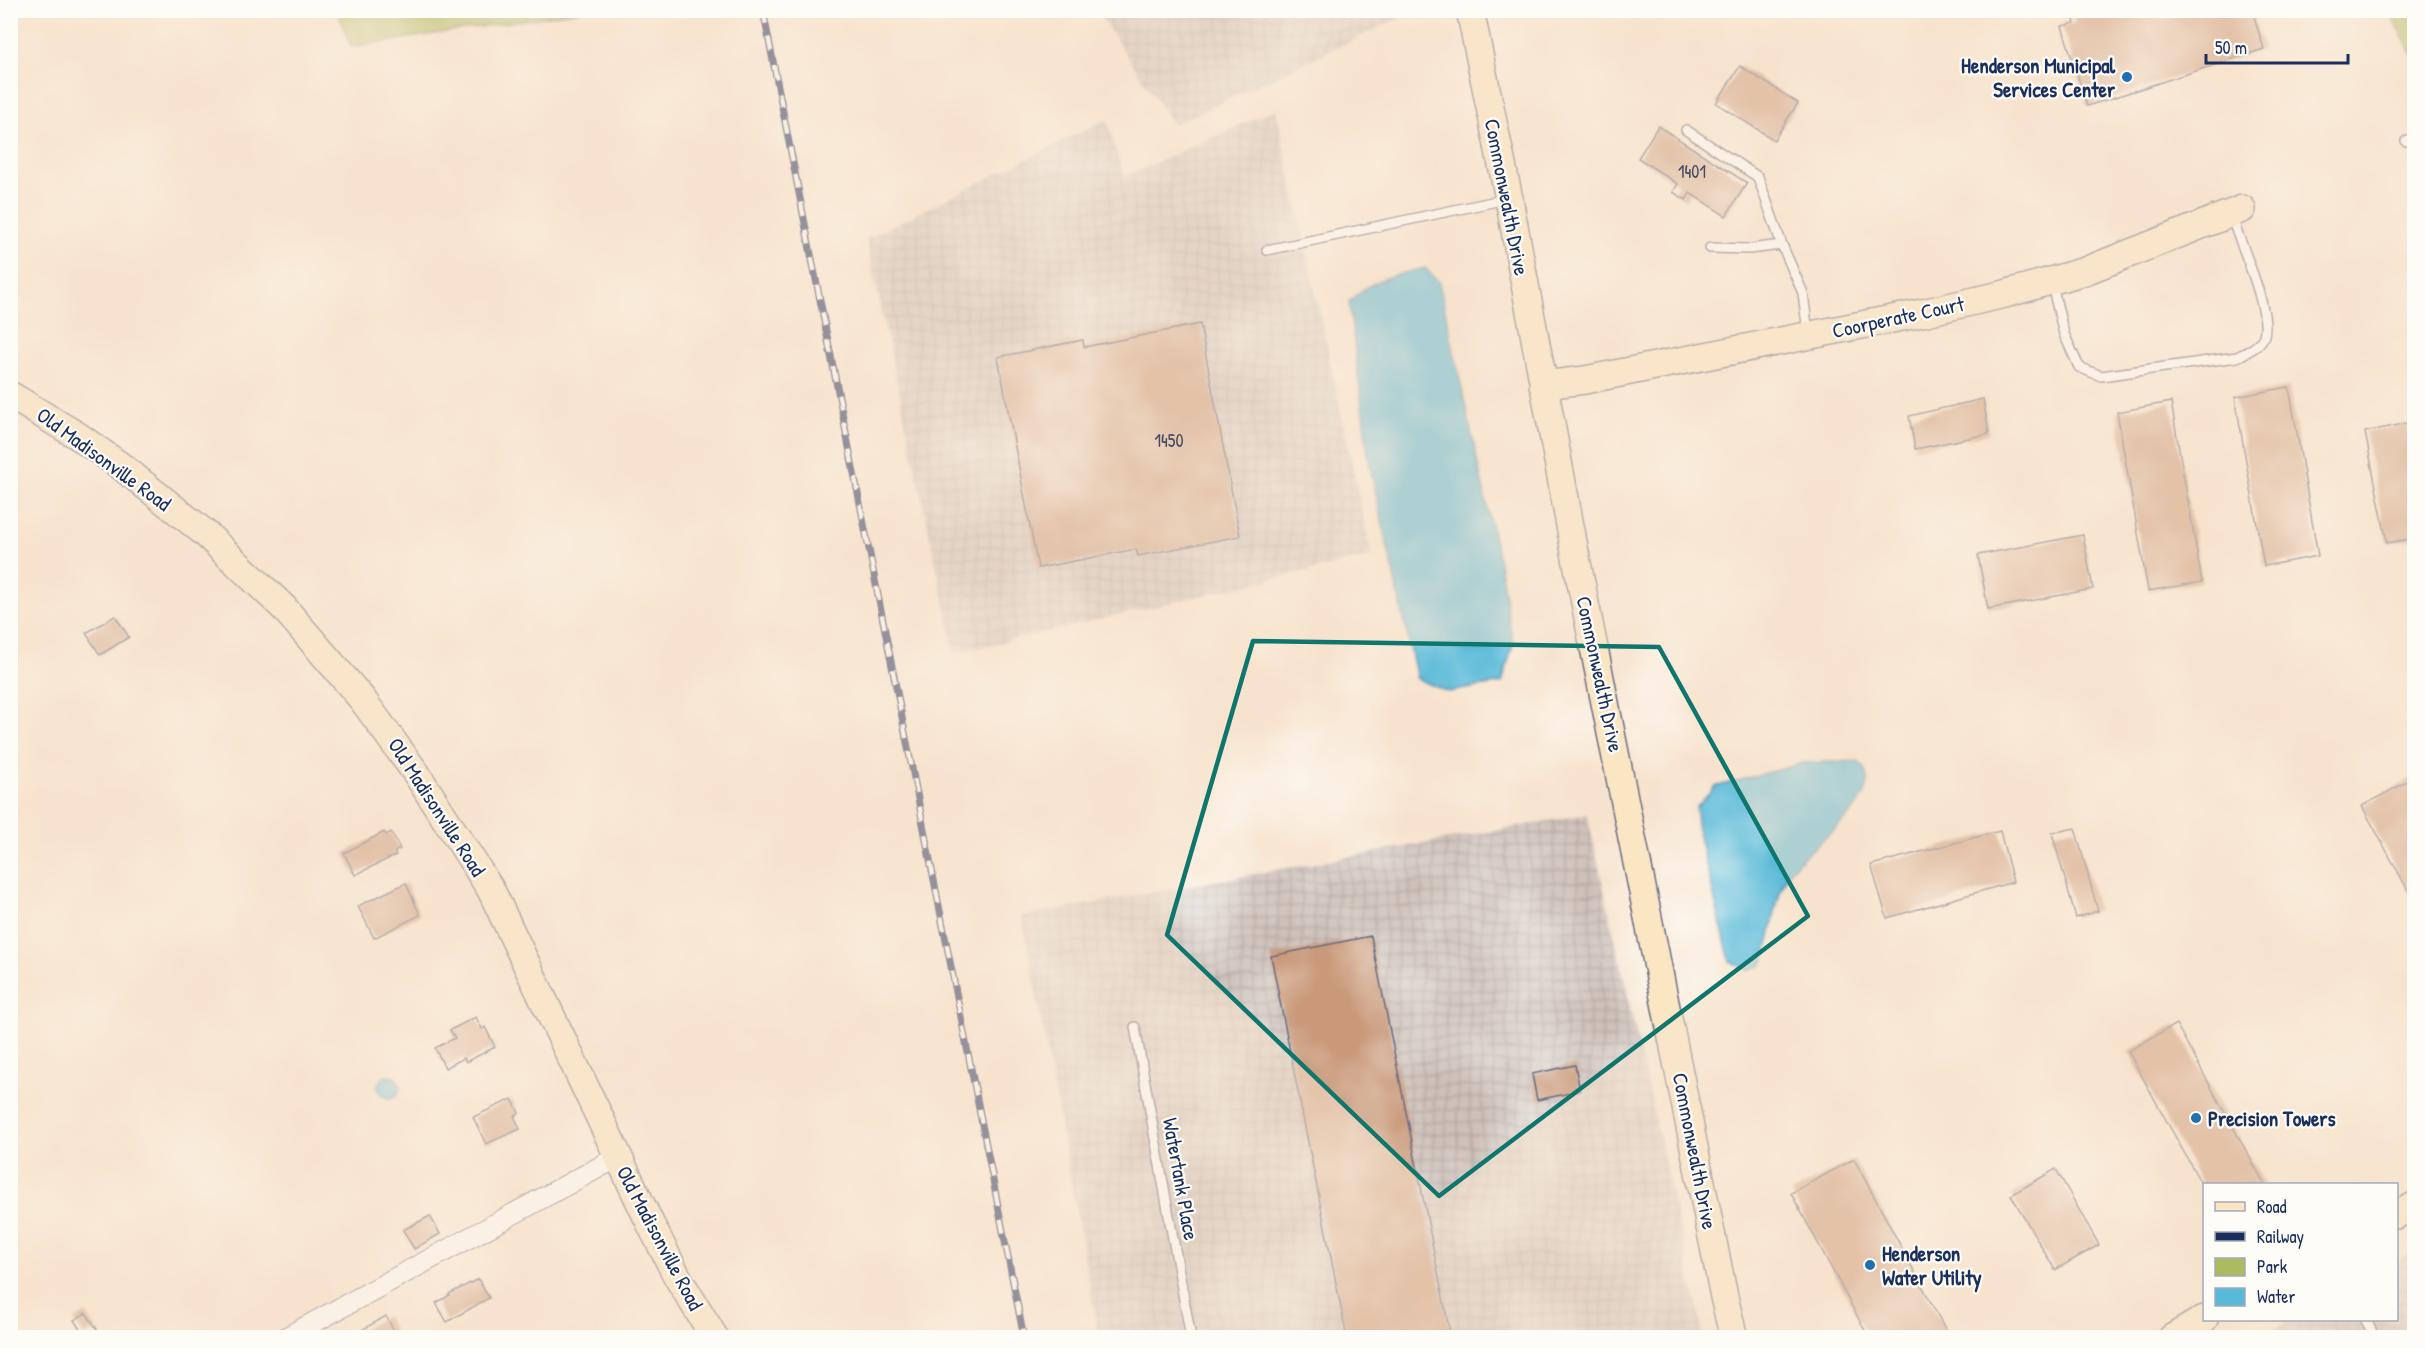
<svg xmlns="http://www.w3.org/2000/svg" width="2425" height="1348" viewBox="0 0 2425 1348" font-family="'Patrick Hand',sans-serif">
	<defs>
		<pattern id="industrial-grid" width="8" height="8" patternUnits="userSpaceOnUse" patternTransform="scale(1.5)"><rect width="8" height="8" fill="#cec1ba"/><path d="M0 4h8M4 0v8" fill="none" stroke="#b0a6a2"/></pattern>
	</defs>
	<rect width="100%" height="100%" fill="#fdfcf7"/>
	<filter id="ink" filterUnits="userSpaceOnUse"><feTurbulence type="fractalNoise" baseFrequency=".0167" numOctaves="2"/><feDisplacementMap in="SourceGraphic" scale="12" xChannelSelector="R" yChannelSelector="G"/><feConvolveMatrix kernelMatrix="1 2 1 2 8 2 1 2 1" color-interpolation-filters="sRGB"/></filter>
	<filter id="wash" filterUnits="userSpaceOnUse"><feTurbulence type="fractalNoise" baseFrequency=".008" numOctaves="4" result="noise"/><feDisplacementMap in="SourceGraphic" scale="24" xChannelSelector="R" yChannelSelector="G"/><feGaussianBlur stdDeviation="1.35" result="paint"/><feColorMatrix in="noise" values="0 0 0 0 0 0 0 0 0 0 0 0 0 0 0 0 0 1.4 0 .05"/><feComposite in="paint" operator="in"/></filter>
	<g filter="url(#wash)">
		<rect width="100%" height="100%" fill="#f7e3cd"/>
		<g fill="url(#industrial-grid)">
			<path d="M1097 11H1414L1173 125Z"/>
			<path d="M1276 109 1372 556 955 653 866 239 1107 119 1124 177Z"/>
			<path d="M1587 814 1704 1337H1099L1022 916Z"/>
			<path d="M2414 1250V1337L2258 1338 2290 1320H2396L2397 1260Z"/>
		</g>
		<g fill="#acbb5e" stroke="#64755e" stroke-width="1.5">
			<path d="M337 11H581L351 47Z"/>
			<path d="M2389 11H2414V57Z"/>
		</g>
		<g fill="#59b9d8" stroke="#3a749b" stroke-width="1.5">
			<path d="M1425 268 1439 282 1499 562 1513 644 1502 683 1448 692 1417 679 1369 462 1349 302C1373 277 1393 276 1425 268Z"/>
			<path d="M1858 761C1899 795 1802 848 1787 876 1773 904 1773 936 1762 965L1749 971 1730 961 1697 828 1696 808 1715 787 1803 763Z"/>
			<circle cx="389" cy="1087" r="11"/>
		</g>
		<g id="blocks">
			<g fill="#c99979">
				<path d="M2079 10H2252L2264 49 2087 106 2062 26 2075 23 2072 13Z"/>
				<path d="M1740 66 1798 103 1774 140 1716 103Z"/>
				<path d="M1658 126 1747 183 1726 216 1690 193 1686 200 1673 192 1678 184 1638 158Z"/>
				<path d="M1200 324 1240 536 1138 556 1136 549 1038 568 998 357 1083 340 1084 347Z"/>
				<path d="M2289 387 2318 556 2264 566 2235 397Z"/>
				<path d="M1983 399 1989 434 1915 449 1909 416Z"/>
				<path d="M2171 402 2202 582 2148 591 2117 412Z"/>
				<path d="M2408 423 2415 456V538L2387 543 2365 432Z"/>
				<path d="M2083 535 2093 589 1988 609 1978 555Z"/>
				<path d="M115 616 129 637 100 655 86 633Z"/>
				<path d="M2415 777V903L2362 806Z"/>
				<path d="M2075 828 2098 911 2076 918 2052 833Z"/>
				<path d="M2000 831 2013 882 1887 918 1871 865Z"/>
				<path d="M384 832 386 835 391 832 400 849 394 852 396 855 355 875 344 853Z"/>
				<path d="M406 883 420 915 374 938 358 906Z"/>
				<path d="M1371 936 1451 1338H1347L1271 956Z"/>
				<path d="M476 1017 482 1029 485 1027 495 1047 466 1062 464 1058 445 1068 435 1048 455 1038 450 1030Z"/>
				<path d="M2176 1024 2265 1185H2202L2128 1051Z"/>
				<path d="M1575 1065 1580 1091 1537 1100 1532 1074Z"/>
				<path d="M512 1099 519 1113 514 1116 520 1129 486 1144 473 1117Z"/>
				<path d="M1854 1159 1950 1338H1869L1791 1193Z"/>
				<path d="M2056 1169 2099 1245 2055 1270 2011 1195Z"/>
				<path d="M430 1216 440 1234 414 1249 403 1230Z"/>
				<path d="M478 1279 489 1298 447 1322 436 1303 450 1295 449 1294Z"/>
				<path d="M86 1313 97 1329 84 1336 74 1320Z"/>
				<path d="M386 1316 398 1338H348Z"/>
			</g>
		</g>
	</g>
	<g filter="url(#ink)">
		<use href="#blocks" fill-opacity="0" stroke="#686e85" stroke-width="1.5"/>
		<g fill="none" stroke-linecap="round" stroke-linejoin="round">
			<g stroke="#686e85" stroke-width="12">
				<g id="lane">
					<path d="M1686 130 1758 177 1782 245"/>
					<path d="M2406 141 2414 137"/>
					<path d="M1710 248 1749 249 1782 245 1803 293 1808 333"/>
					<path d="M1267 250 1506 199"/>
					<path d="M2052 285 2064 334 2079 367 2101 376 2237 357C2247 352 2257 348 2263 338 2274 316 2239 240 2231 216"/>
					<path d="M1135 1027 1191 1338"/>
					<path d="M2366 1320 2375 1338"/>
				</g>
			</g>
			<g stroke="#686e85" stroke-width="22">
				<path id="street" d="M285 1338 618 1157"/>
			</g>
			<g stroke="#686e85" stroke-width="30">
				<g id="secondary">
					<path d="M1470 10 1509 199 1577 563 1724 1297 1734 1338"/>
					<path d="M1543 385 1585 380 1922 313 2005 294 2085 271 2242 209"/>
					<path d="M10 395 78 436 122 467 206 534 284 608 362 699 416 773 491 890 651 1225 678 1278 715 1338"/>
					<path d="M2396 1215 2414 1206"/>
					<path d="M2172 1338 2204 1319"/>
				</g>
			</g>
			<use href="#lane" stroke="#fff" stroke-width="9"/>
			<use href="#street" stroke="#fff" stroke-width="20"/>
			<use href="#secondary" stroke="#fbe6c4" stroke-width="27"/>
			<g stroke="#1b2f5e" stroke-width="7">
				<path id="rail" d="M763 10 1024 1338"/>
			</g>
			<use href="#rail" stroke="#fdfcf7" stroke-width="4.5" stroke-dasharray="14" stroke-linecap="butt"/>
		</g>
	</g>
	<path d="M0 0H2425V1348H0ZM1253 641 1659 647 1808 916 1439 1196 1167 935Z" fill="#f7e3cd" fill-opacity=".55" fill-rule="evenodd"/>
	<path fill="none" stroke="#0f766e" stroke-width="4.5" stroke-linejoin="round" d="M1253 641 1659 647 1808 916 1439 1196 1167 935Z"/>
	<g fill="#1f6fb2" stroke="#fdfcf7" stroke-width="2">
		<circle cx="2127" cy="77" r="6"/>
		<circle cx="2196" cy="1118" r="6"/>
		<circle cx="1870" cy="1265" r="6"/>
	</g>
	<g text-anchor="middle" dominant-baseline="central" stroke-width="4.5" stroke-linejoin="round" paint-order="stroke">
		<g font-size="18" fill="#464a65">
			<text x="1692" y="171">1401</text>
			<text x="1169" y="440">1450</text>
		</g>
		<g font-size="21" font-weight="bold" fill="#1b2f5e" stroke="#fdfcf7" text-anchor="start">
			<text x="2115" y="65" text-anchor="end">Henderson Municipal<tspan x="2115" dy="24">Services Center</tspan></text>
			<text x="2208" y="1118">Precision Towers</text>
			<text x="1882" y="1253">Henderson<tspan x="1882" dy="24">Water Utility</tspan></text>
		</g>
		<g font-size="21" fill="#1b2f5e" stroke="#fdfcf7">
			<text transform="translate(1507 197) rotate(79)">Commonwealth Drive</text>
			<text transform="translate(1898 317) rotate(-12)">Coorperate Court</text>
			<text transform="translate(104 459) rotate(36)">Old Madisonville Road</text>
			<text transform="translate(1600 674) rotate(78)">Commonwealth Drive</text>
			<text transform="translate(437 807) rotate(57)">Old Madisonville Road</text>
			<text transform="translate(1695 1151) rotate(79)">Commonwealth Drive</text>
			<text transform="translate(1181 1179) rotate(80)">Watertank Place</text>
			<text transform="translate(660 1238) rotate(62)">Old Madisonville Road</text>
		</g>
	</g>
	<rect width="2425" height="1348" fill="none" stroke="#fdfcf7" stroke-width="36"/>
	<rect x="2203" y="1183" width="195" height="138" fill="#fdfcf7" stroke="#a3aaba" stroke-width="1.5"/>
	<rect x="2215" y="1202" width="30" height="9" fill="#fbe6c4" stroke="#a3aaba" stroke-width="1.5"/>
	<text x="2257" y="1213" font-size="18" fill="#1b2f5e">Road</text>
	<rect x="2215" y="1232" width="30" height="9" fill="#1b2f5e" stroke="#a3aaba" stroke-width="1.5"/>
	<text x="2257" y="1243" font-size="18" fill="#1b2f5e">Railway</text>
	<rect x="2215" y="1258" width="30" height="18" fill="#acbb5e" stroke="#a3aaba" stroke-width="1.5"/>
	<text x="2257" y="1273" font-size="18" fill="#1b2f5e">Park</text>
	<rect x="2215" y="1288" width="30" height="18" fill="#59b9d8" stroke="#a3aaba" stroke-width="1.5"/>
	<text x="2257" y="1303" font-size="18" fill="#1b2f5e">Water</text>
	<path d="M2206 54v9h142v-9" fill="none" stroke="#1b2f5e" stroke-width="3"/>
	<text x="2215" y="54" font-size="18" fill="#1b2f5e" stroke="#fdfcf7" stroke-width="4.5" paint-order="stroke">50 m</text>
</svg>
